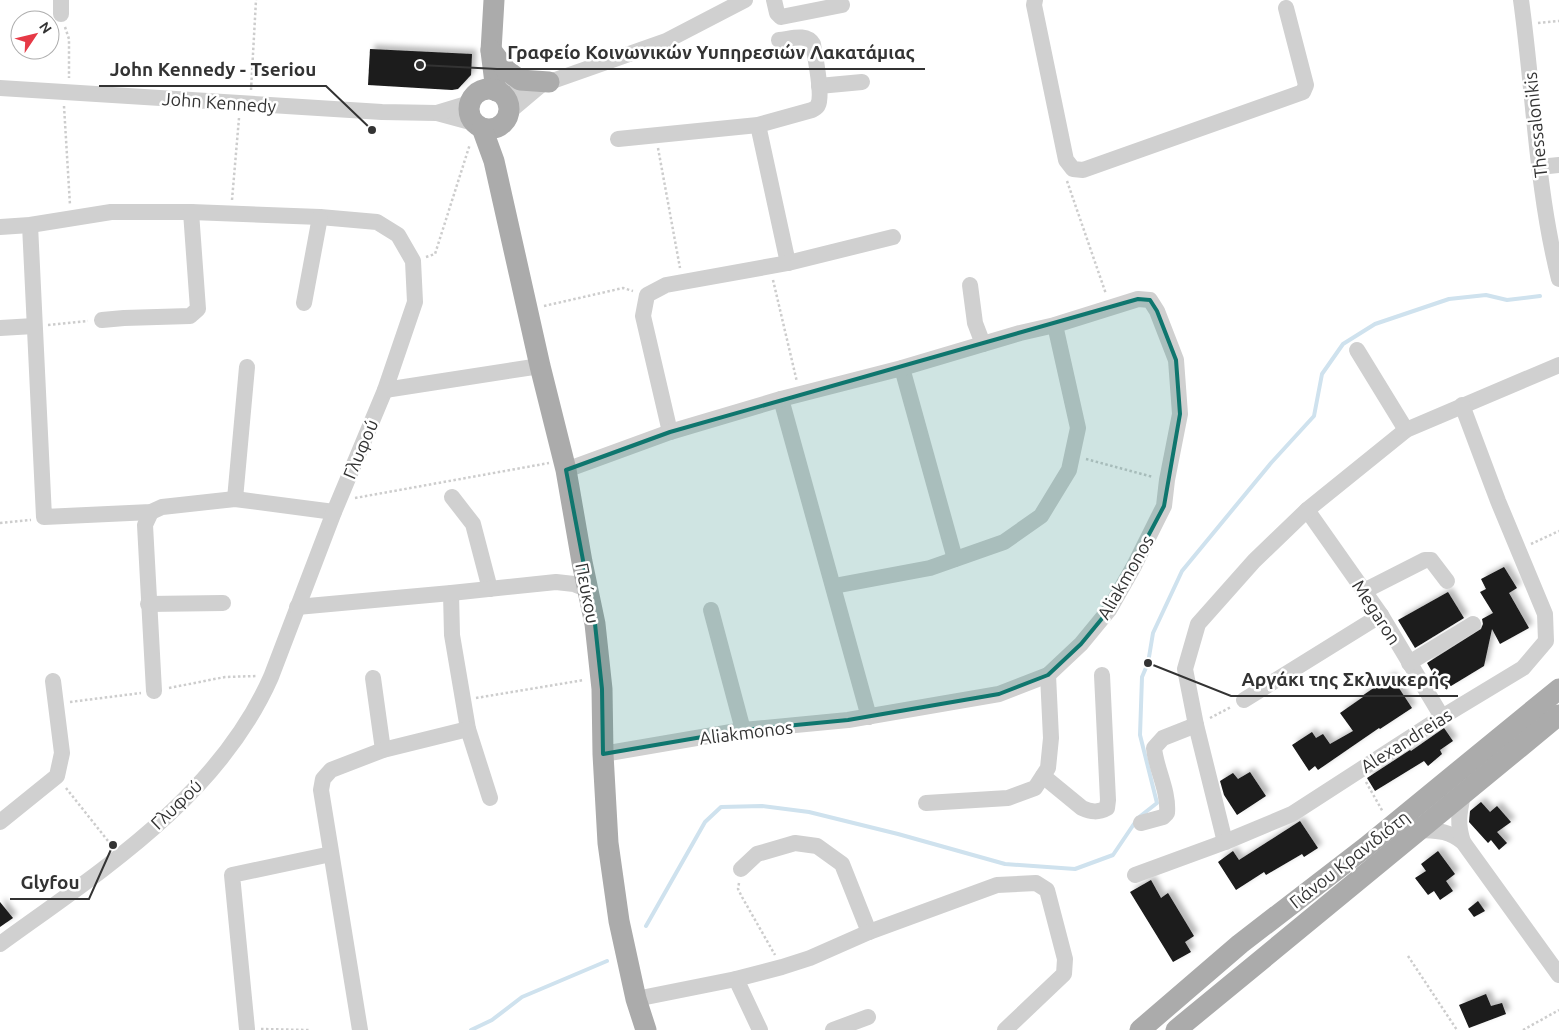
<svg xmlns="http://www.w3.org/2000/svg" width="1559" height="1030" viewBox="0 0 1559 1030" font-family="Ubuntu,sans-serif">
	<defs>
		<filter id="shadow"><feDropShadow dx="4.5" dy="-4.5" stdDeviation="2.5" flood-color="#0004"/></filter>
	</defs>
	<rect width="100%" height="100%" fill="#fff"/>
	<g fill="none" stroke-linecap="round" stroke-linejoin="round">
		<g stroke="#cfe2ee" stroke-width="4">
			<path d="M646 926 705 822 721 807 762 806 809 812 898 834 1005 864 1075 869 1113 855 1138 818 1157 803 1140 735 1142 677 1148 663 1153 633 1182 571 1271 463 1314 416 1322 374 1343 344 1375 324 1449 299 1486 295 1507 300 1540 296"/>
			<path d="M471 1030 492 1020 522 997 607 961"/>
		</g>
	</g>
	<g fill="#1a1a1a" filter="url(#shadow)">
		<path d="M370 49 472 54 471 75 458 89 452 90 368 85Z"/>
		<path d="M1504 567 1517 588 1509 593 1529 628 1500 644 1492 629 1484 666 1451 686 1439 684 1427 663 1481 629 1483 624 1482 619 1493 613 1480 592 1486 589 1481 579Z"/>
		<path d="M1448 592 1464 618 1415 648 1398 620Z"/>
		<path d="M1391 676 1412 708 1380 729 1379 728 1318 770 1315 766 1309 771 1292 745 1312 732 1316 738 1323 734 1330 744 1353 731 1340 713 1363 697 1362 696Z"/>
		<path d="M1444 728 1453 741 1440 750 1442 754 1428 766 1424 761 1375 791 1367 778 1410 750 1411 751Z"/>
		<path d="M1250 772 1266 796 1237 815 1224 795 1220 781 1233 773 1238 779Z"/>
		<path d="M1481 802 1490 812 1497 806 1511 822 1497 832 1507 843 1499 850 1491 840 1488 843 1469 822 1470 811Z"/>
		<path d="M1300 821 1318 848 1304 857 1302 854 1266 875 1264 872 1236 890 1218 862 1233 851 1239 860Z"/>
		<path d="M1438 851 1455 874 1446 881 1453 891 1440 900 1434 891 1428 895 1415 878 1426 871 1421 864Z"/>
		<path d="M1151 880 1161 898 1168 893 1194 936 1185 942 1191 952 1173 962 1130 892Z"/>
		<path d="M1478 901 1485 911 1474 917 1468 909Z"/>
		<path d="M0 902 13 918 0 927Z"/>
		<path d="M1486 994 1491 1006 1502 1003 1506 1014 1469 1028 1459 1005Z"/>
	</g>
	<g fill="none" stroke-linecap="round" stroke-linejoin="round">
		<g stroke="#cdcdcd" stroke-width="2.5" stroke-dasharray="2.5 2.5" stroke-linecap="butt">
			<path d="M1538 23 1559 21"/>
			<path d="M65 27 69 39V78"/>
			<path d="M251 90 256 0"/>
			<path d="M64 106 70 205"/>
			<path d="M658 148 680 268"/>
			<path d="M1067 181 1106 294"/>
			<path d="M232 200 239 118"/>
			<path d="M426 257 435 254 470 144"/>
			<path d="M773 280 797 382"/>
			<path d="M544 306 623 288 633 291"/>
			<path d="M48 325 88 321"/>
			<path d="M1086 459 1153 477"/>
			<path d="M355 498 549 463"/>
			<path d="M0 523 31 520"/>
			<path d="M1531 544 1559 531"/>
			<path d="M169 688 225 677 257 676"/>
			<path d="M476 698 584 680"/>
			<path d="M70 702 141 693"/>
			<path d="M1210 718 1231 707"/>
			<path d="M1366 782 1383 812"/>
			<path d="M66 788 112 846"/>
			<path d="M739 883 738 889 742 897 775 955"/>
			<path d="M1408 956 1457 1030"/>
			<path d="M261 1029 309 1030"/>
			<path d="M1523 1030 1559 1010"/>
		</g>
		<g stroke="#d0d0d0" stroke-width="16">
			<path d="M61 0V14"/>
			<path d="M774 0 777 13 781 17 842 5"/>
			<path d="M1035 0 1034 5 1066 160 1073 169 1083 170 1303 92 1306 85 1286 8"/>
			<path d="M1521 0C1534 93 1536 188 1559 279"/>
			<path d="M819 86 862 82"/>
			<path d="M0 88 382 112 437 113 474 123"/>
			<path d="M499 92 541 85 666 41 745 0"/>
			<path d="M509 112 541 85"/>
			<path d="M437 113 470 103"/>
			<path d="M758 125 788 263"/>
			<path d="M618 139 758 125 812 110C815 108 817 108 818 105 823 95 815 56 813 44 806 33 791 39 779 40"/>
			<path d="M1539 167 1559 165"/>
			<path d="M30 225 44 517 151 512 162 507 235 499 334 512"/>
			<path d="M0 227 30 225 111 212H191L320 217 377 222 398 235 413 261 415 302 385 390 334 512 271 677C218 797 102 870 0 944"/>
			<path d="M970 285 975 323 983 344"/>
			<path d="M304 303 320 217"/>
			<path d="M102 320 124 318 190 316 198 309 191 212"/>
			<path d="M0 328 34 326"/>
			<path d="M1357 350 1406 430"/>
			<path d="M902 368 955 559"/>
			<path d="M385 390 540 366"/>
			<path d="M781 399 869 717"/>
			<path d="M670 432 643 316 647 295 666 285 788 263 893 237"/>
			<path d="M566 470 670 432 781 399 902 368 1020 333 1055 325 1138 299 1150 300 1157 311 1176 360 1180 414 1167 480 1164 506 1134 566 1109 610 1081 644 1048 675 999 694 848 720 743 730 603 754"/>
			<path d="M452 497 473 524 490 589"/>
			<path d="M235 499 247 367"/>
			<path d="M1307 510 1381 615 1442 717"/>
			<path d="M151 512 145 525 154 691"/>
			<path d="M834 586 930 568 1004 542 1041 516 1069 470 1078 428 1055 325"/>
			<path d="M1364 591 1425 560H1431L1447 581"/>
			<path d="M451 593 452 635 468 729 490 798"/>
			<path d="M148 604 223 603"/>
			<path d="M297 607 451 593 556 582 574 584 589 590"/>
			<path d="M711 610 743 730"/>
			<path d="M1409 663 1473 624"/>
			<path d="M373 678 383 750"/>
			<path d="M1244 700 1381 615"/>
			<path d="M1043 776 1082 808C1091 812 1098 813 1107 808L1108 800 1102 675"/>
			<path d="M926 803 1008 798 1035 788 1048 768 1051 738 1048 675"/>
			<path d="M0 822 57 776 62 753 53 681"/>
			<path d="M1141 823 1163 817 1167 813C1169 791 1156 769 1154 748L1163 738 1196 725"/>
			<path d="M1419 830C1438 831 1447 830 1463 842L1559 975"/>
			<path d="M1225 842 1196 725 1185 669 1198 624 1254 561 1307 510 1406 430 1559 365"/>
			<path d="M1463 842C1457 823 1459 814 1463 795"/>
			<path d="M741 869 757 854 795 843 817 846 842 864 869 932"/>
			<path d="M1135 875 1225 842 1292 814 1442 717 1523 668 1546 641 1545 614 1498 501 1462 405"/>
			<path d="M736 979 760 1030"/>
			<path d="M636 999 736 979 782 967 810 958 869 932 997 885 1036 883 1047 890 1065 959 1064 974 1005 1030"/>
			<path d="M247 1029 232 875 331 854"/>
			<path d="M360 1030 321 790 323 779 331 770 383 750 468 729"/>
			<path d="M833 1030 868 1017"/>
		</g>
		<g stroke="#ababab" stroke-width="21">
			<path d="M494 0 491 51 496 91"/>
			<path d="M491 50 506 70 520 80 549 82"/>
			<circle cx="489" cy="109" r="20"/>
			<path d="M482 128 494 161 540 366 566 470 582 562 595 624 602 689 603 754 608 843 619 921 636 999 646 1030"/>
			<path d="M1140 1030 1240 944 1366 847 1559 689"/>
			<path d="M1176 1030 1559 715"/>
		</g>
	</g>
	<path fill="#0f766e" fill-opacity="0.2" stroke="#0f766e" stroke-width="4" stroke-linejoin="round" d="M1138 299 1150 300 1157 311 1176 360 1180 414 1164 506 1109 610 1081 644 1048 675 999 694 848 720 743 730 603 754 602 689 595 624 566 470 670 432Z"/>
	<g text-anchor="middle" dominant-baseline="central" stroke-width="5" stroke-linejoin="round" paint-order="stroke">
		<g font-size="18" fill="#333" stroke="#fff">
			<text transform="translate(219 102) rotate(4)">John Kennedy</text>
			<text transform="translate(1535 125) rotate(-96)">Thessalonikis</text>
			<text transform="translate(360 449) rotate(-67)">Γλυφού</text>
			<text transform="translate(1125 577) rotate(-60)">Aliakmonos</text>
			<text transform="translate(588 593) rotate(79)">Πεύκου</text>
			<text transform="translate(1377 612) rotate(57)">Megaron</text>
			<text transform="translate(746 732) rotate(-7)">Aliakmonos</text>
			<text transform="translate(1406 740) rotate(-32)">Alexandreias</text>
			<text transform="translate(176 804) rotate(-44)">Γλυφού</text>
			<text transform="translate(1349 859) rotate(-38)">Γιάνου Κρανιδιότη</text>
		</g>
	</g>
	<path fill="none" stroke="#333" stroke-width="2" d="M420 65L497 69H925M372 130L326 86H99M1148 663L1231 696H1458M113 845L89 899H10"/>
	<g fill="#333" stroke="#fff" stroke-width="2">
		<circle cx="420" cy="65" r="5"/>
		<circle cx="372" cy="130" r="5"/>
		<circle cx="1148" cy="663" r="5"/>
		<circle cx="113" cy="845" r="5"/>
	</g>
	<g font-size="19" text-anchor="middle" font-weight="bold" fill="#333" stroke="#fff" stroke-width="5" stroke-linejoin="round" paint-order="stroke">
		<text x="711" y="59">Γραφείο Κοινωνικών Υυπηρεσιών Λακατάμιας</text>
		<text x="213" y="76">John Kennedy - Tseriou</text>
		<text x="1345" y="686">Αργάκι της Σκλινικερής</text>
		<text x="50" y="889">Glyfou</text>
	</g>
	<g transform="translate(35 35) rotate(55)"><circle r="24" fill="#ffffff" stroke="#adadad"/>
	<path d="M0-4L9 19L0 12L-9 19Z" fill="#e63946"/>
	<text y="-8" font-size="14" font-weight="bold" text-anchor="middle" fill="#333333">N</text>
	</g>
</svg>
